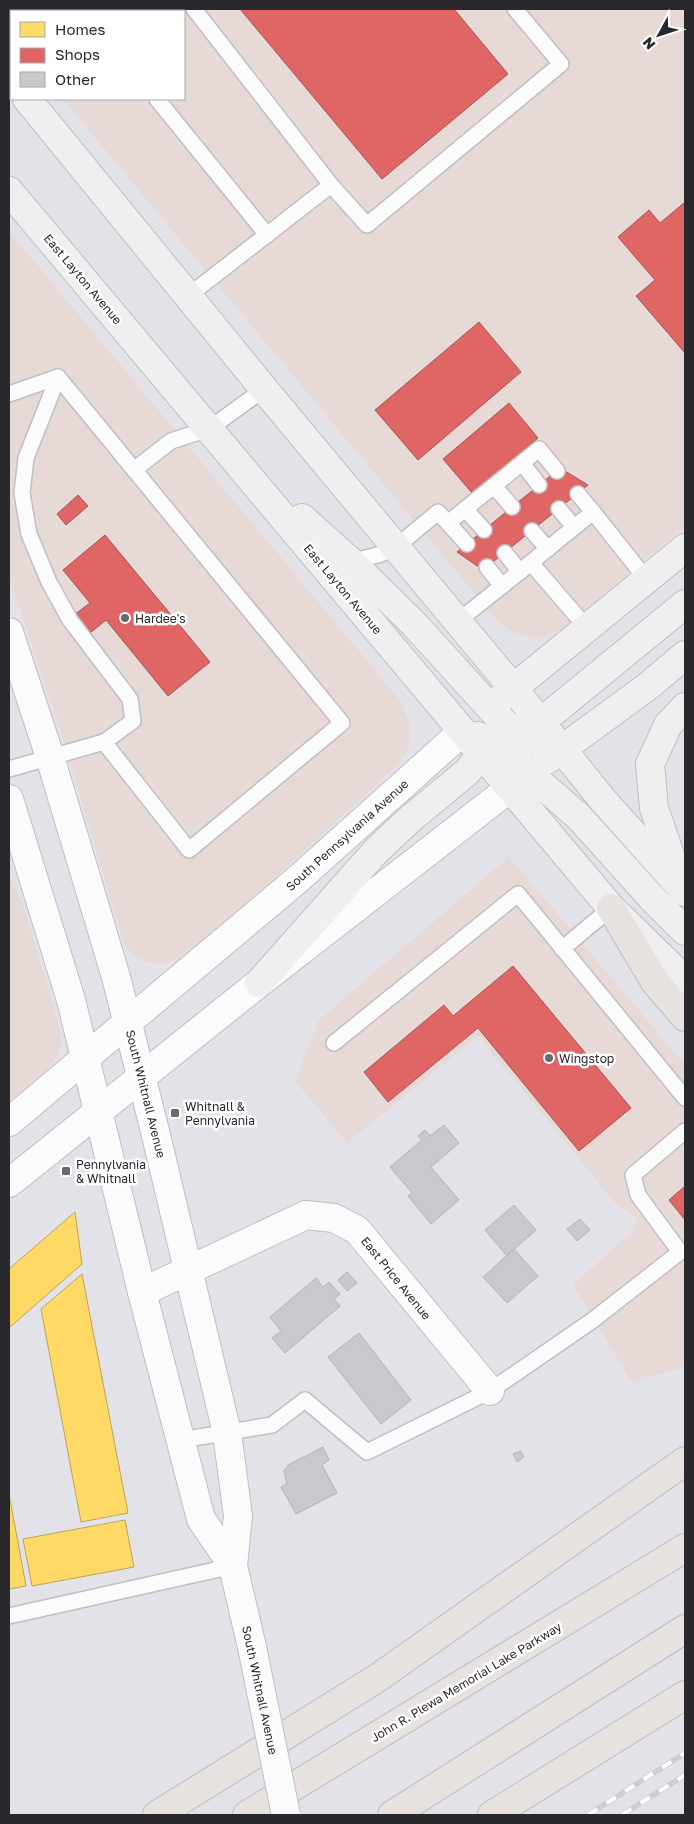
<svg xmlns="http://www.w3.org/2000/svg" width="694" height="1824" viewBox="0 0 694 1824" font-family="'Golos Text',sans-serif">
	<rect width="100%" height="100%" fill="#e2e2e8"/>
	<g fill="#e6d9d6">
		<path d="M9 9H685V526L559 631 543 637H527L513 632 499 623 63 99H184V11H11V36L9 33Z"/>
		<path d="M9 231 399 699 409 722 410 738 406 753 395 767 266 886 180 958 168 963 158 965 139 959 130 952 123 941 58 722 9 576Z"/>
		<path d="M509 857 685 1065V1365L678 1369 632 1382 573 1285 634 1230 636 1217 617 1205 478 1036 347 1143 295 1081 319 1020Z"/>
		<path d="M9 875 25 910 60 1030 61 1044 58 1054 46 1071 9 1101Z"/>
	</g>
	<g fill="#ffd966" stroke="#bea455">
		<path d="M75 1212 82 1264 9 1328V1269Z"/>
		<path d="M82 1274 128 1513 81 1522 41 1309Z"/>
		<path d="M9 1494 26 1586 9 1589Z"/>
		<path d="M125 1520 134 1567 32 1586 23 1539Z"/>
	</g>
	<g fill="#e06666" stroke="#a95355">
		<path d="M240 9H454L508 74 382 179Z"/>
		<path d="M685 202V353L636 296 655 280 618 237 649 210 660 223Z"/>
		<path d="M479 322 521 372 418 460 375 410Z"/>
		<path d="M509 403 538 438 472 493 443 459Z"/>
		<path d="M560 468 588 485 483 570 457 552Z"/>
		<path d="M78 495 88 506 66 525 57 514Z"/>
		<path d="M105 535 210 662 168 696 106 620 90 633 74 615 90 603 63 570Z"/>
		<path d="M513 966 631 1108 579 1151 478 1028 388 1102 364 1072 444 1005 453 1016Z"/>
		<path d="M685 1186V1220L669 1200Z"/>
	</g>
	<g fill="#c8c8cd" stroke="#b4b4b9">
		<path d="M444 1125 459 1143 431 1167 459 1200 431 1224 408 1196 412 1193 390 1167 422 1140 418 1136 425 1130 430 1136Z"/>
		<path d="M514 1205 536 1230 507 1256 485 1230Z"/>
		<path d="M580 1219 590 1230 577 1241 567 1229Z"/>
		<path d="M514 1249 538 1276 507 1303 483 1277Z"/>
		<path d="M347 1272 357 1283 347 1291 338 1280Z"/>
		<path d="M316 1278 323 1287 329 1282 340 1294 334 1299 340 1306 285 1353 272 1338 281 1331 270 1317Z"/>
		<path d="M359 1333 411 1400 381 1424 328 1357Z"/>
		<path d="M323 1447 329 1460 322 1465 337 1493 296 1514 281 1487 287 1484 284 1471 288 1465Z"/>
		<path d="M521 1451 524 1457 517 1462 513 1454Z"/>
	</g>
	<g fill="none" stroke-linecap="round" stroke-linejoin="round">
		<g stroke="#bfbfc4" stroke-width="18">
			<g id="service">
				<path d="M194 9 331 185"/>
				<path d="M47 11 50 9"/>
				<path d="M170 11 173 9"/>
				<path d="M9 42 11 40"/>
				<path d="M157 99 267 235"/>
				<path d="M188 296 331 185 367 225 561 64 515 9"/>
				<path d="M58 377 26 458 22 493 29 534 49 582 70 620 130 699 133 721 104 742"/>
				<path d="M9 394 58 377 342 723 189 850 104 742 9 769"/>
				<path d="M522 463 539 485"/>
				<path d="M134 470 171 441 209 429 264 389"/>
				<path d="M494 486 512 507"/>
				<path d="M465 509 484 530"/>
				<path d="M559 509 574 527"/>
				<path d="M593 512 647 580"/>
				<path d="M448 523 539 449 557 471"/>
				<path d="M532 531 548 549"/>
				<path d="M505 553 520 572"/>
				<path d="M351 562 381 554 396 547 438 512 467 544"/>
				<path d="M531 563 587 628"/>
				<path d="M502 586 593 512 578 494"/>
				<path d="M458 621 502 586 487 567"/>
				<path d="M562 949 611 908"/>
				<path d="M334 1043 518 894 685 1098"/>
				<path d="M181 1440 272 1425 305 1400 367 1452 490 1391 593 1320 680 1252 638 1195 633 1175 685 1131"/>
				<path d="M9 1616 233 1566"/>
			</g>
		</g>
		<g stroke="#bfbfc4" stroke-width="30">
			<path id="minor" d="M142 1292 306 1215 334 1218 357 1230 490 1391"/>
		</g>
		<g stroke="#bfbfc4" stroke-width="30">
			<g id="tertiary">
				<path d="M9 632 50 757 116 977 155 1131 227 1433 238 1516 233 1566 252 1647"/>
				<path d="M9 799 71 1000 142 1292 201 1519 233 1566"/>
				<path d="M9 1122 297 880 462 732"/>
				<path d="M9 1183 259 983 510 788"/>
			</g>
		</g>
		<g stroke="#bfbfc4" stroke-width="30">
			<g id="secondary">
				<path d="M9 77 11 80"/>
				<path d="M27 99 264 389 513 688 602 799 685 892"/>
				<path d="M9 191 611 908 685 980"/>
				<path d="M302 518 351 562 415 625 504 723 526 740 539 745 562 748"/>
				<path d="M500 699 685 548"/>
				<path d="M529 735 541 722 685 604"/>
				<path d="M478 736 491 743 510 757 579 817 651 897 685 931"/>
				<path d="M547 760 647 687 685 655"/>
				<path d="M678 878 654 808 650 764 668 725 685 707"/>
				<path d="M259 983 376 851 409 820 467 772 493 740"/>
			</g>
		</g>
		<g stroke="#bdbdc1" stroke-width="30">
			<g id="primary">
				<path d="M611 908 655 982 685 1017"/>
				<path d="M157 1815 376 1679 685 1461"/>
				<path d="M247 1815 685 1548"/>
				<path d="M392 1815 685 1629"/>
				<path d="M492 1815 685 1695"/>
			</g>
		</g>
		<use href="#service" stroke="#fbfbfc" stroke-width="15"/>
		<use href="#minor" stroke="#fbfbfc" stroke-width="28"/>
		<use href="#tertiary" stroke="#fbfbfc" stroke-width="28"/>
		<use href="#secondary" stroke="#f0eeee" stroke-width="28"/>
		<use href="#primary" stroke="#e7e2e0" stroke-width="28"/>
		<g stroke="#cececf" stroke-width="5.5">
			<g id="rail">
				<path d="M588 1815 685 1753"/>
				<path d="M622 1815 685 1775"/>
			</g>
		</g>
		<use href="#rail" stroke="#fff" stroke-width="4" stroke-dasharray="11" stroke-linecap="butt"/>
		<g stroke="#bfbfc4" stroke-width="30" stroke-linecap="butt">
			<path id="tertiary-bridge" d="M252 1647 286 1815"/>
		</g>
		<use href="#tertiary-bridge" stroke="#fbfbfc" stroke-width="28"/>
	</g>
	<g fill="#69696e" stroke="#fff" stroke-width="2">
		<circle cx="125" cy="618" r="5"/>
		<circle cx="549" cy="1058" r="5"/>
		<rect x="170" y="1108" width="10" height="10" rx="2.5"/>
		<rect x="61" y="1166" width="10" height="10" rx="2.5"/>
	</g>
	<g text-anchor="middle" dominant-baseline="central" stroke-width="5" stroke-linejoin="round" paint-order="stroke">
		<g font-size="12" fill="#28282d" stroke="#fff">
			<text transform="translate(83 279) rotate(50)">East Layton Avenue</text>
			<text transform="translate(343 589) rotate(50)">East Layton Avenue</text>
			<text transform="translate(347 835) rotate(-42)">South Pennsylvania Avenue</text>
			<text transform="translate(146 1094) rotate(76)">South Whitnall Avenue</text>
			<text transform="translate(396 1278) rotate(51)">East Price Avenue</text>
			<text transform="translate(466 1682) rotate(-31)">John R. Plewa Memorial Lake Parkway</text>
			<text transform="translate(260 1690) rotate(78)">South Whitnall Avenue</text>
		</g>
		<g font-size="12" fill="#28282d" stroke="#fff" text-anchor="start">
			<text x="135" y="618">Hardee's</text>
			<text x="559" y="1058">Wingstop</text>
			<text x="185" y="1106">Whitnall &amp;<tspan x="185" dy="14">Pennylvania</tspan></text>
			<text x="76" y="1164">Pennylvania<tspan x="76" dy="14">&amp; Whitnall</tspan></text>
		</g>
	</g>
	<rect width="694" height="1824" fill="none" stroke="#28282d" stroke-width="20"/>
	<rect x="10" y="10" width="175" height="90" fill="#ffffff" stroke="#a9a9ab"/>
	<rect x="20" y="22" width="25" height="15" fill="#ffd966" stroke="#a9a9ab"/>
	<text x="55" y="35" font-size="15" fill="#28282d">Homes</text>
	<rect x="20" y="48" width="25" height="15" fill="#e06666" stroke="#a9a9ab"/>
	<text x="55" y="60" font-size="15" fill="#28282d">Shops</text>
	<rect x="20" y="72" width="25" height="15" fill="#c8c8cd" stroke="#a9a9ab"/>
	<text x="55" y="85" font-size="15" fill="#28282d">Other</text>
	<g transform="translate(659 35) rotate(230)" stroke="#ffffff" stroke-width="4" paint-order="stroke">
	<path d="M0-4L9 19L0 12L-9 19Z" fill="#28282d"/>
	<text y="-8" font-size="14" font-weight="bold" text-anchor="middle" fill="#28282d">N</text>
	</g>
</svg>
